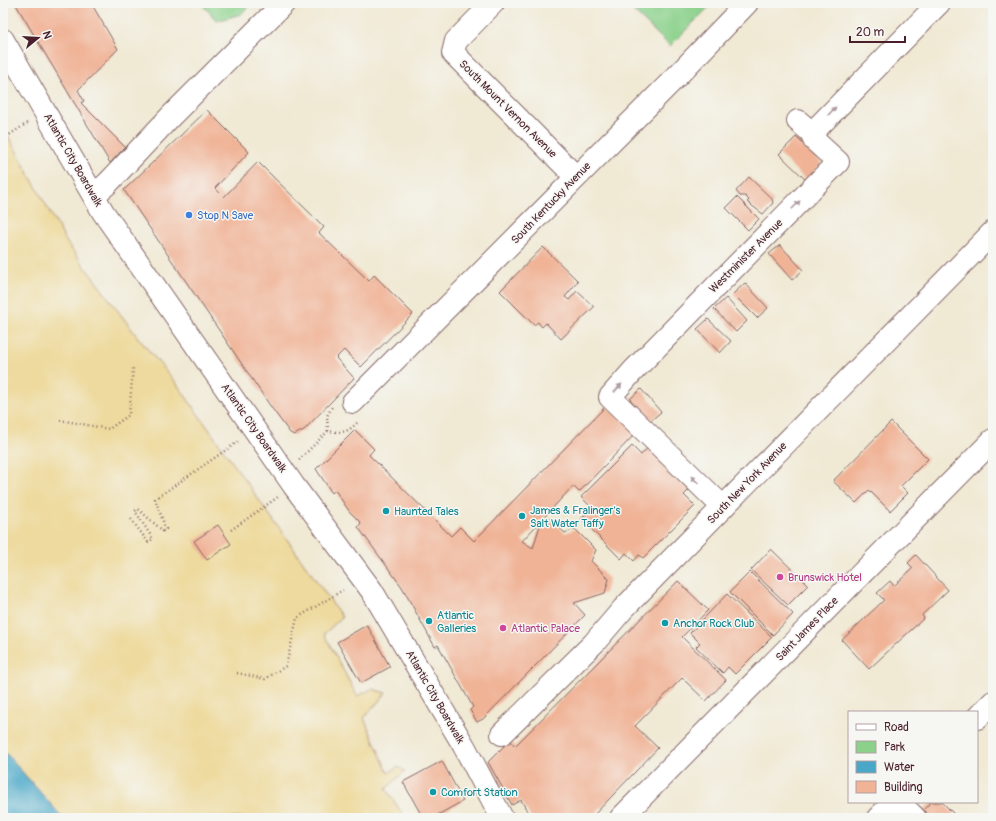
<svg xmlns="http://www.w3.org/2000/svg" width="996" height="821" viewBox="0 0 996 821" font-family="Pangolin,sans-serif">
	<rect width="100%" height="100%" fill="#f6f6f2"/>
	<filter id="ink" filterUnits="userSpaceOnUse"><feTurbulence type="fractalNoise" baseFrequency=".025" numOctaves="2"/><feDisplacementMap in="SourceGraphic" scale="8" xChannelSelector="R" yChannelSelector="G"/><feConvolveMatrix kernelMatrix="1 2 1 2 8 2 1 2 1" color-interpolation-filters="sRGB"/></filter>
	<filter id="wash" filterUnits="userSpaceOnUse"><feTurbulence type="fractalNoise" baseFrequency=".012" numOctaves="4" result="noise"/><feDisplacementMap in="SourceGraphic" scale="16" xChannelSelector="R" yChannelSelector="G"/><feGaussianBlur stdDeviation="0.9" result="paint"/><feColorMatrix in="noise" values="0 0 0 0 0 0 0 0 0 0 0 0 0 0 0 0 0 1.4 0 .05"/><feComposite in="paint" operator="in"/></filter>
	<g filter="url(#wash)">
		<rect width="100%" height="100%" fill="#f0e9d4"/>
		<g fill="#8bd18c" stroke="#6a785c">
			<path d="M201 3H252L241 14 217 21Z"/>
			<path d="M625 3H713L670 46Z"/>
		</g>
		<path fill="#eeda9e" stroke="#9c7c64" d="M3 127 67 243 139 339 176 383 342 617 324 634 357 696 372 689 386 693 364 718 388 773 398 767 405 771 386 789 405 818H63L3 750Z"/>
		<path fill="#4aa7c8" stroke="#4a637a" d="M3 750 63 818H3Z"/>
		<g id="blocks">
			<g fill="#f0b396">
				<path d="M15 3H91L118 49 78 90 84 101 81 103 125 147 110 163Z"/>
				<path d="M207 110 249 152 215 188 224 197 258 162 324 227 319 233 369 281 374 275 413 314 361 367 344 350 336 358 354 378 304 430 294 435 290 433 271 407 124 190Z"/>
				<path d="M796 137 822 163 806 180 779 154Z"/>
				<path d="M749 177 772 199 773 203 763 214 747 202 749 200 745 196H740L736 191Z"/>
				<path d="M737 197 759 219 748 230 726 208Z"/>
				<path d="M780 245 803 270 792 280 769 254Z"/>
				<path d="M543 247 578 281 565 297 569 300 577 291 594 307 561 339 546 323 542 327 538 322 534 325 500 291Z"/>
				<path d="M745 283 768 308 757 318 733 294Z"/>
				<path d="M726 298 747 321 736 332 714 309Z"/>
				<path d="M708 319 731 341 720 353 697 329Z"/>
				<path d="M641 389 661 412 649 422 630 399Z"/>
				<path d="M606 406 637 432 579 492 573 486 522 541 533 548 541 522 550 519 565 533 575 529 596 550 591 561 609 579 605 593 574 603 585 615 483 719 477 722 470 710 473 707 438 645 435 647 402 587 358 527 361 523 349 511 335 490 332 493 316 469 355 430 374 449 369 455 451 536 460 527 474 541Z"/>
				<path d="M891 422 928 459 901 486 908 493 890 511 869 490 856 503 833 481Z"/>
				<path d="M651 444 693 486 684 495 695 506 643 558 639 555 634 561 626 553 621 559 581 519 592 508 581 497 632 446 641 455Z"/>
				<path d="M218 525 231 544 207 560 194 541Z"/>
				<path d="M771 549 808 585 788 605 751 570Z"/>
				<path d="M916 555 948 590 922 615 924 618 869 669 842 640 884 600 877 593 890 581 894 586 913 568 908 563Z"/>
				<path d="M750 572 793 614 773 635 730 592Z"/>
				<path d="M678 581 708 610 682 637 726 680 706 701 682 678 635 726 658 748 591 818H531L521 800 512 805 488 762 510 740 515 746Z"/>
				<path d="M727 594 772 637 735 674 728 667 723 673 696 647 700 643 690 633Z"/>
				<path d="M367 625 390 667 361 683 337 642Z"/>
				<path d="M442 761 463 801 432 818H423L403 782Z"/>
				<path d="M931 802H942L958 818H924L920 813Z"/>
			</g>
		</g>
	</g>
	<g filter="url(#ink)">
		<use href="#blocks" fill-opacity="0" stroke="#846666" stroke-width="1"/>
		<g fill="none" stroke-linecap="round" stroke-linejoin="round">
			<g stroke="#846666" stroke-width="24">
				<g id="minor">
					<path d="M493 3 456 41 453 53 576 177"/>
					<path d="M3 40 103 212 294 486 372 591 464 746 502 818"/>
					<path d="M798 121 812 133"/>
					<path d="M94 195 107 184 171 116 284 3"/>
					<path d="M353 402 675 78 747 3"/>
					<path d="M723 507 610 397 633 371 838 162 814 140 812 133 939 3"/>
					<path d="M977 718 993 702"/>
					<path d="M502 734 594 643 623 609 993 232"/>
					<path d="M899 802 915 818"/>
					<path d="M621 818 993 440"/>
					<path d="M878 818 894 802"/>
				</g>
			</g>
			<g stroke="#846666" stroke-width="2.5" stroke-dasharray="1 3" stroke-linecap="butt">
				<path d="M3 139 29 122"/>
				<path d="M60 420 109 429 129 415 133 368"/>
				<path d="M328 431 327 416 333 405"/>
				<path d="M299 460 328 431C344 433 347 433 359 421"/>
				<path d="M131 519 148 542 153 539 135 511 138 509 163 531 166 529 155 499 239 441"/>
				<path d="M231 530 278 497"/>
				<path d="M237 673 265 679 286 666 297 618 343 590"/>
			</g>
			<use href="#minor" stroke="#fff" stroke-width="22"/>
		</g>
		<defs><path id="oneway-solid" d="M-6-.8H1V-3.2L6.5 0L1 3.2V.8H-6Z"/></defs>
		<g fill="#ae9aa0">
			<use href="#oneway-solid" transform="translate(832 111) rotate(-47)"/>
			<use href="#oneway-solid" transform="translate(796 205) rotate(-46)"/>
			<use href="#oneway-solid" transform="translate(618 388) rotate(-47)"/>
			<use href="#oneway-solid" transform="translate(695 480) rotate(-136)"/>
		</g>
	</g>
	<circle fill="#3f7fe0" stroke="#f6f6f2" stroke-width="1.5" cx="189" cy="215" r="4"/>
	<g fill="#0f9aa8" stroke="#f6f6f2" stroke-width="1.5">
		<circle cx="386" cy="511" r="4"/>
		<circle cx="522" cy="516" r="4"/>
		<circle cx="429" cy="621" r="4"/>
		<circle cx="665" cy="623" r="4"/>
		<circle cx="433" cy="792" r="4"/>
	</g>
	<g fill="#d1479c" stroke="#f6f6f2" stroke-width="1.5">
		<circle cx="780" cy="577" r="4"/>
		<circle cx="503" cy="628" r="4"/>
	</g>
	<g text-anchor="middle" dominant-baseline="central" stroke-width="3" stroke-linejoin="round" paint-order="stroke">
		<g font-size="11" fill="#4a1f2b" stroke="#f6f6f2">
			<text transform="translate(508 109) rotate(45)">South Mount Vernon Avenue</text>
			<text transform="translate(73 160) rotate(60)">Atlantic City Boardwalk</text>
			<text transform="translate(551 203) rotate(-46)">South Kentucky Avenue</text>
			<text transform="translate(746 256) rotate(-45)">Westminister Avenue</text>
			<text transform="translate(254 428) rotate(55)">Atlantic City Boardwalk</text>
			<text transform="translate(747 483) rotate(-46)">South New York Avenue</text>
			<text transform="translate(807 629) rotate(-46)">Saint James Place</text>
			<text transform="translate(435 697) rotate(60)">Atlantic City Boardwalk</text>
		</g>
		<g font-size="11" fill="#366cbe" stroke="#f6f6f2" text-anchor="start">
			<text x="197" y="215">Stop N Save</text>
		</g>
		<g font-size="11" fill="#0d838f" stroke="#f6f6f2" text-anchor="start">
			<text x="530" y="510">James &amp; Fralinger's<tspan x="530" dy="13">Salt Water Taffy</tspan></text>
			<text x="394" y="511">Haunted Tales</text>
			<text x="437" y="615">Atlantic<tspan x="437" dy="13">Galleries</tspan></text>
			<text x="673" y="623">Anchor Rock Club</text>
			<text x="441" y="792">Comfort Station</text>
		</g>
		<g font-size="11" fill="#b23c85" stroke="#f6f6f2" text-anchor="start">
			<text x="788" y="577">Brunswick Hotel</text>
			<text x="511" y="628">Atlantic Palace</text>
		</g>
	</g>
	<rect width="996" height="821" fill="none" stroke="#f6f6f2" stroke-width="16"/>
	<rect x="848" y="711" width="130" height="92" fill="#f6f6f2" stroke="#b1a0a2"/>
	<rect x="856" y="724" width="20" height="6" fill="#ffffff" stroke="#b1a0a2"/>
	<text x="884" y="731" font-size="12" fill="#4a1f2b">Road</text>
	<rect x="856" y="741" width="20" height="12" fill="#8bd18c" stroke="#b1a0a2"/>
	<text x="884" y="751" font-size="12" fill="#4a1f2b">Park</text>
	<rect x="856" y="761" width="20" height="12" fill="#4aa7c8" stroke="#b1a0a2"/>
	<text x="884" y="771" font-size="12" fill="#4a1f2b">Water</text>
	<rect x="856" y="781" width="20" height="12" fill="#f0b396" stroke="#b1a0a2"/>
	<text x="884" y="791" font-size="12" fill="#4a1f2b">Building</text>
	<g transform="translate(38 38) rotate(72)" stroke="#f6f6f2" stroke-width="3" paint-order="stroke">
	<path d="M0-3L7 15L0 10L-7 15Z" fill="#4a1f2b"/>
	<text y="-6" font-size="11" font-weight="bold" text-anchor="middle" fill="#4a1f2b">N</text>
	</g>
	<path d="M850 36v6h55v-6" fill="none" stroke="#4a1f2b" stroke-width="2"/>
	<text x="856" y="36" font-size="12" fill="#4a1f2b" stroke="#f6f6f2" stroke-width="3" paint-order="stroke">20 m</text>
</svg>
